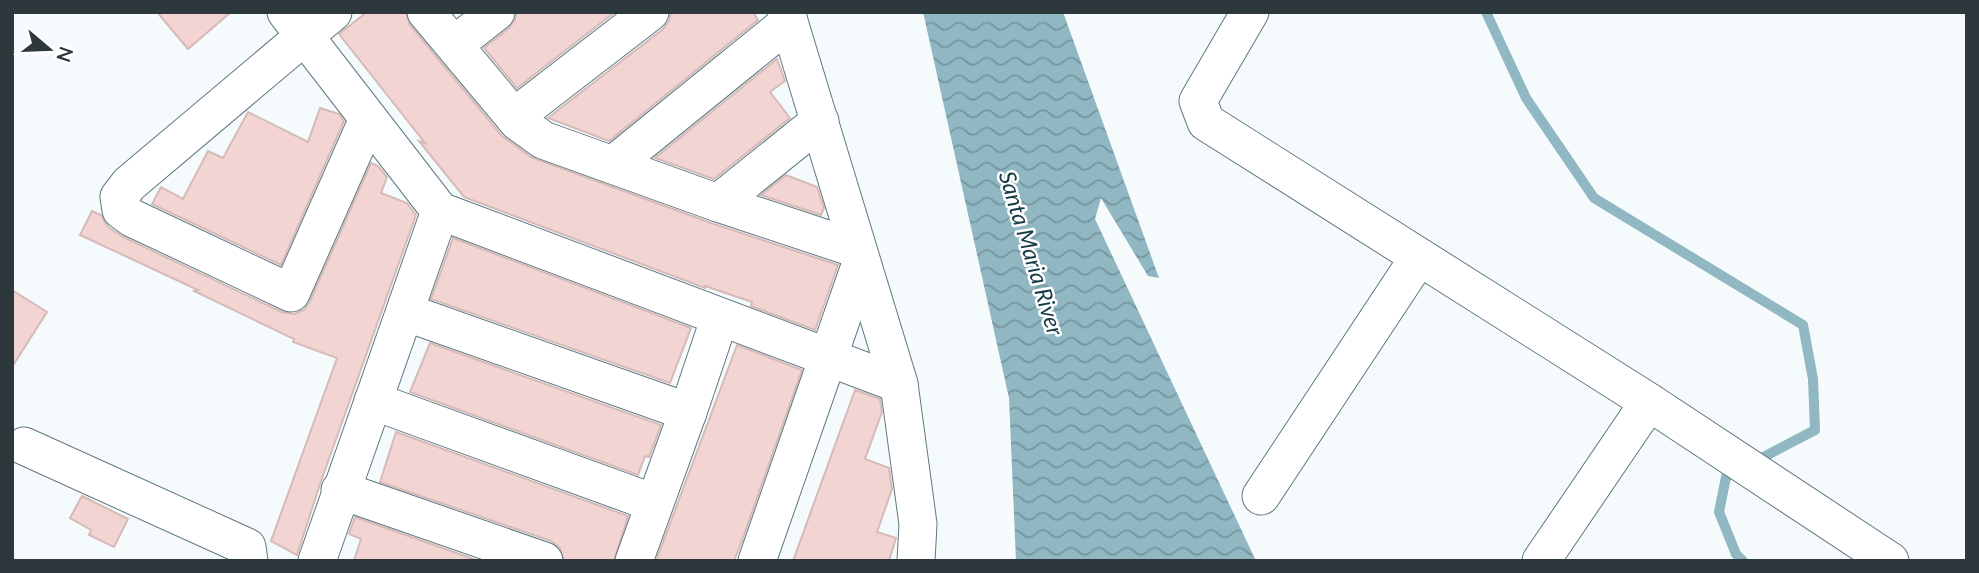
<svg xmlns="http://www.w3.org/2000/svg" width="1979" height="573" viewBox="0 0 1979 573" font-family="Lato,sans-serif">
	<defs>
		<pattern id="water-waves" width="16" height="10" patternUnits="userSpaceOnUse" patternTransform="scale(1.75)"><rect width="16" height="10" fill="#90b7c2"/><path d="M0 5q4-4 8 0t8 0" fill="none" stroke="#76969f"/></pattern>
	</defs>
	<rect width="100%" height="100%" fill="#f5fbfd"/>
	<path fill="url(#water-waves)" d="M923 12H1063L1159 278 1148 276 1101 198 1095 219 1256 561H1016L1009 398Z"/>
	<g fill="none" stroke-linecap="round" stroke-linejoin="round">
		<g stroke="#90b7c2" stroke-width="10">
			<path d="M1486 12 1526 98 1594 198 1803 325 1813 379 1815 430 1754 462"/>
			<path d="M1737 471 1726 477 1719 512 1736 554 1743 561"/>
		</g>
	</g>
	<g fill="#f2d5d2" stroke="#d6bab7" stroke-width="2">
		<path d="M157 12H231L188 49Z"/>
		<path d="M367 12H406L410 25 502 136 531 157 711 223 838 265 815 330 751 306 752 302 705 286V288L464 197 419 141 425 143 339 34Z"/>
		<path d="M516 12H615L517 88 484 48 509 28 515 20Z"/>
		<path d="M671 12H753L758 20 609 141 548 118 663 29 669 21Z"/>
		<path d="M777 59 785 81 770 92 790 118 714 179 655 158Z"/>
		<path d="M320 108 339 114 344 121 281 265 152 204 161 187 183 199 208 151 223 158 248 112 308 142Z"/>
		<path d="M371 163 378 166 387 177 381 193 407 203 416 215 320 484 297 555 271 541 337 358 293 342 294 339 194 291 198 290 80 235 92 211 101 215 108 227 123 237 282 312 294 314 304 310 310 301Z"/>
		<path d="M786 175 817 187 824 208 821 215 761 195Z"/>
		<path d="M453 238 691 328 670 383 431 299Z"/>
		<path d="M12 290 47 312 12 367Z"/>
		<path d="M430 343 661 425 649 457 645 456 638 475 410 392Z"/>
		<path d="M737 345 802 370 744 535 734 561H656Z"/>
		<path d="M855 390 880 399 882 412 865 459 889 468 892 489 877 532 896 538 889 561H793Z"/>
		<path d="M396 432 628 516 614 561H564L560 548 551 541 380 482Z"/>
		<path d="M82 496 128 519 114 547 89 535 91 530 70 518Z"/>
		<path d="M355 517 479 561H354L361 539 349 534Z"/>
	</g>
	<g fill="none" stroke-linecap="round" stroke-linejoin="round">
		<g stroke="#5e787f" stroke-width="39">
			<g id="minor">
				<path d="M286 12 440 211 899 384"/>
				<path d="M333 12 129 184 119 197 121 210 132 218 291 293 368 119"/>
				<path d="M426 12 518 122 543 140 718 203 857 249"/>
				<path d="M786 12 899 384 918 524 916 561"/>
				<path d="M1250 12 1198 101 1206 122 1649 402 1890 561"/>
				<path d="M454 45 496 12"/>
				<path d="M514 117 650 12"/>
				<path d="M614 164 789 22"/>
				<path d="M718 203 820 121"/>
				<path d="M405 312 688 412"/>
				<path d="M373 401 654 503"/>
				<path d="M24 446 247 547 249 561"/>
				<path d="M340 490 544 561"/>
				<path d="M1261 496 1419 257"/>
				<path d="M317 561 440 211"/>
				<path d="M634 561 688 412 720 317"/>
				<path d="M757 561 861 263"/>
				<path d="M1541 561 1649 402"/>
			</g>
		</g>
		<use href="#minor" stroke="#fff" stroke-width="37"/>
	</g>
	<g text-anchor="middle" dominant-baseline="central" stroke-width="5" stroke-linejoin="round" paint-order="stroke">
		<g font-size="23" font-style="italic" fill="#153a43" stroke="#fff">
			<text transform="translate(1032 253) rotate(73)">Santa Maria River</text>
		</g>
	</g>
	<rect width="1979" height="573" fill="none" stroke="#2c383b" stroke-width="28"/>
	<g transform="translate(49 49) rotate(109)" stroke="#ffffff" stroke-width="5" paint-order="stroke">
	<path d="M0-5L12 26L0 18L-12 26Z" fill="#2c383b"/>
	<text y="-10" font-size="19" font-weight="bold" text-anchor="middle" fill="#2c383b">N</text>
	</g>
</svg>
